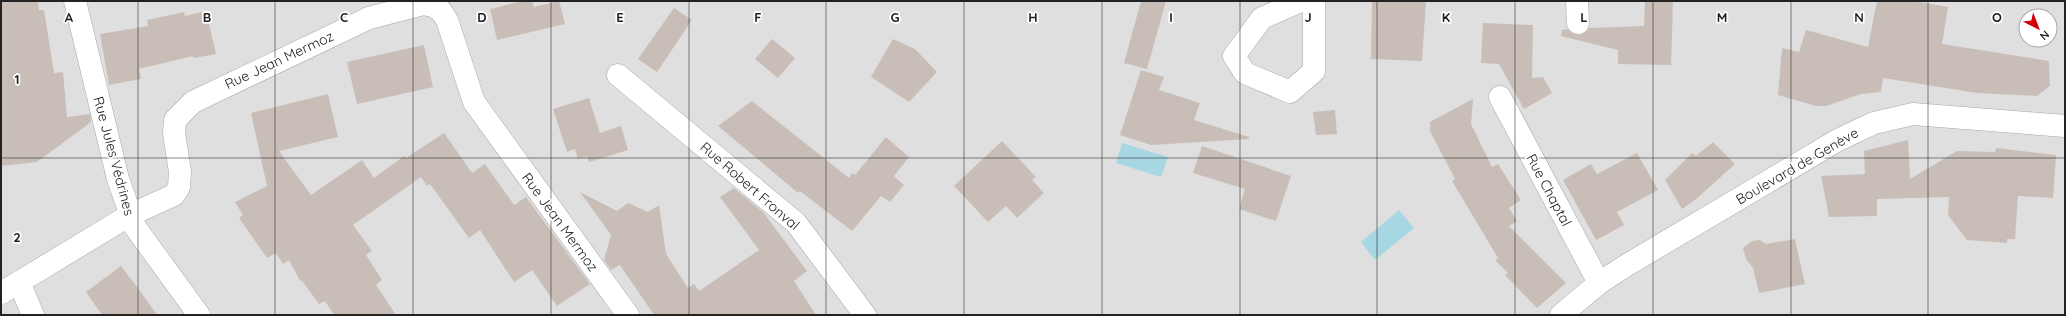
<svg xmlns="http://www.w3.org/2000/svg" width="2066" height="316" viewBox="0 0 2066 316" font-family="Quicksand,sans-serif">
	<rect width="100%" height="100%" fill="#f2eee8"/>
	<path fill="#e0dfdf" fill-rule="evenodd" d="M1 1H2065V315H1ZM2026 16H2050V40H2026Z"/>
	<g fill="#a7d7e2">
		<path d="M1122 143 1168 157 1161 177 1116 163Z"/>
		<path d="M1399 210 1414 228 1375 260 1361 242Z"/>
	</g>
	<g fill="#c8beb7">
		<path d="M1 1H38L39 10H44L54 73 63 72 67 117 90 114 91 122 37 162 1 166Z"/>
		<path d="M522 1H532L534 7 559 1 565 24 497 40 490 9Z"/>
		<path d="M1141 1H1166L1147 69 1124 63Z"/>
		<path d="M1372 1H1426L1422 61 1371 59Z"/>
		<path d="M1645 1H1673L1671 65 1618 64V50L1561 36 1562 30 1567 29 1573 34 1579 35 1585 33 1589 28 1644 26Z"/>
		<path d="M1877 1H1913L1948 7 1942 44 2049 61 2050 86 2037 96 1977 93 1883 78 1881 92 1861 94 1826 106H1816L1778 95 1782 48 1799 52 1806 30 1868 47Z"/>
		<path d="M674 8 692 20 657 72 638 59Z"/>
		<path d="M206 11 216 54 194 58 193 56 139 69 141 79 109 85 100 34 148 26 147 20 184 12 185 16Z"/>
		<path d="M1483 23 1533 25 1532 78 1543 77 1552 93 1524 109 1499 64 1481 63Z"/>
		<path d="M772 39 795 58 778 78 755 59Z"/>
		<path d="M893 39 915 49 937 72 909 102 871 77Z"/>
		<path d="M424 45 433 87 357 104 347 62Z"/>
		<path d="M1141 70 1164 77 1159 90 1200 103 1194 120 1249 137V139L1151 145 1120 135Z"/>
		<path d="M328 94 338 137 279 151 311 195 362 160 374 178 404 156 406 158 444 133 472 173 485 164 514 205 526 197 590 284 557 306 532 270 514 282 480 230 469 238 430 184 427 186 421 177 353 225 372 251 366 255 382 280 376 285 396 315H334L325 301 319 304 303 282 299 279 289 260 283 264 276 253 267 258 239 218 243 215 235 202 267 186 251 113Z"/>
		<path d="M589 98 600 133 621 126 628 150 589 162 587 156 578 159 575 149 567 152 553 109Z"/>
		<path d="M1473 99 1471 124 1492 167 1498 164 1521 200 1509 208 1517 221 1509 226 1566 283 1537 308 1505 275 1508 273 1495 260 1498 258 1452 181 1455 179 1430 131V122Z"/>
		<path d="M752 101 849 178 852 173 855 175 886 137 909 157 894 176 904 185 890 202 881 196 852 231 800 191 798 193 718 126Z"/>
		<path d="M1335 110 1337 134 1316 135 1313 112Z"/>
		<path d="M1908 140 1910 179 1957 151 1995 152 1996 148 2056 155 2053 198 2018 196 2015 239H2007V243L1967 240 1948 215 1949 197 1877 199V216L1829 217 1821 176 1865 174 1864 151Z"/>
		<path d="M1002 141 1036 177 1032 180 1044 193 1017 218 1006 206 988 222 954 186Z"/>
		<path d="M1713 142 1735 164 1695 200 1682 209 1665 180 1692 153 1696 156Z"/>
		<path d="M1202 146 1291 176 1276 221 1239 209 1245 189 1193 173Z"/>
		<path d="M1637 153 1658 190 1617 212 1624 225 1596 240 1563 180 1591 164 1597 174Z"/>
		<path d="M734 188 763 212 807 271 794 281 816 315H654L620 265 611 270 604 260 611 235 580 192 617 211 628 203 648 212 659 205 666 254 688 288 694 284 699 291 759 250 720 197Z"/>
		<path d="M1795 239 1805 284 1759 293 1753 268 1746 259 1743 248 1752 241 1760 240 1766 244Z"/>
		<path d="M121 266 143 295 157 315H102L86 292Z"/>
	</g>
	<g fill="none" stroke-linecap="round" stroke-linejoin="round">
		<g stroke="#a9a9a9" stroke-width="23">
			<g id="minor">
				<path d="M75 1 118 179 135 227 199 315"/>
				<path d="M1301 1 1262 18 1234 56 1245 73 1290 92 1314 71V1"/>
				<path d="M1577 1 1578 23"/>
				<path d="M618 75 796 223 865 315"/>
				<path d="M1500 97 1599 283"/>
				<path d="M19 282 33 315"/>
				<path d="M1 293 130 215 174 195 179 187 180 172 174 133 175 120 193 102 369 18 423 4 433 6 441 11 447 20 474 102 628 315"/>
				<path d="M1561 315 1599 283 1627 265 1838 140 1874 123 1913 114 2065 126"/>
			</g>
		</g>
		<use href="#minor" stroke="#fff" stroke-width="22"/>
	</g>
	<path fill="none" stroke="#222" stroke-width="1" stroke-opacity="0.55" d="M138 1V315M275 1V315M413 1V315M551 1V315M689 1V315M826 1V315M964 1V315M1102 1V315M1240 1V315M1377 1V315M1515 1V315M1653 1V315M1791 1V315M1928 1V315M1 158H2065"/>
	<g text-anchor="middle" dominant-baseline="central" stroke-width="3.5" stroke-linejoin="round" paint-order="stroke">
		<g font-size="14" fill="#222" stroke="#fff">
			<text transform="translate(279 60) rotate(-25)">Rue Jean Mermoz</text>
			<text transform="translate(114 156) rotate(75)">Rue Jules Védrines</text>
			<text transform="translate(1797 166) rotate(-30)">Boulevard de Genève</text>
			<text transform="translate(750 186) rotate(41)">Rue Robert Fronval</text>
			<text transform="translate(1549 190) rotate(62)">Rue Chaptal</text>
			<text transform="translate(560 222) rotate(54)">Rue Jean Mermoz</text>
		</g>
	</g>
	<g font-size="13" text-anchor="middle" font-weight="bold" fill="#222" stroke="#fff" stroke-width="3.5" stroke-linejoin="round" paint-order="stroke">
		<text x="69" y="22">A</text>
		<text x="207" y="22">B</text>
		<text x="344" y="22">C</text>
		<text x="482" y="22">D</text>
		<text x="620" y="22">E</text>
		<text x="758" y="22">F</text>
		<text x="895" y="22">G</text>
		<text x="1033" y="22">H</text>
		<text x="1171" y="22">I</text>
		<text x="1308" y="22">J</text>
		<text x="1446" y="22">K</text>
		<text x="1584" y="22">L</text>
		<text x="1722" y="22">M</text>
		<text x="1859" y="22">N</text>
		<text x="1997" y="22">O</text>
		<text x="17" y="84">1</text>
		<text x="17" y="242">2</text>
	</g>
	<rect width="2066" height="316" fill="none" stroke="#222222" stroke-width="4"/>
	<g transform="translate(2038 28) rotate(138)"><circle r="19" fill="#ffffff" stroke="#a7a7a7"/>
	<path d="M0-3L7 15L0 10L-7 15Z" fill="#d3000a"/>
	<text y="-6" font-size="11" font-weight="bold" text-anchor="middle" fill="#222222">N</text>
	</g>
</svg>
